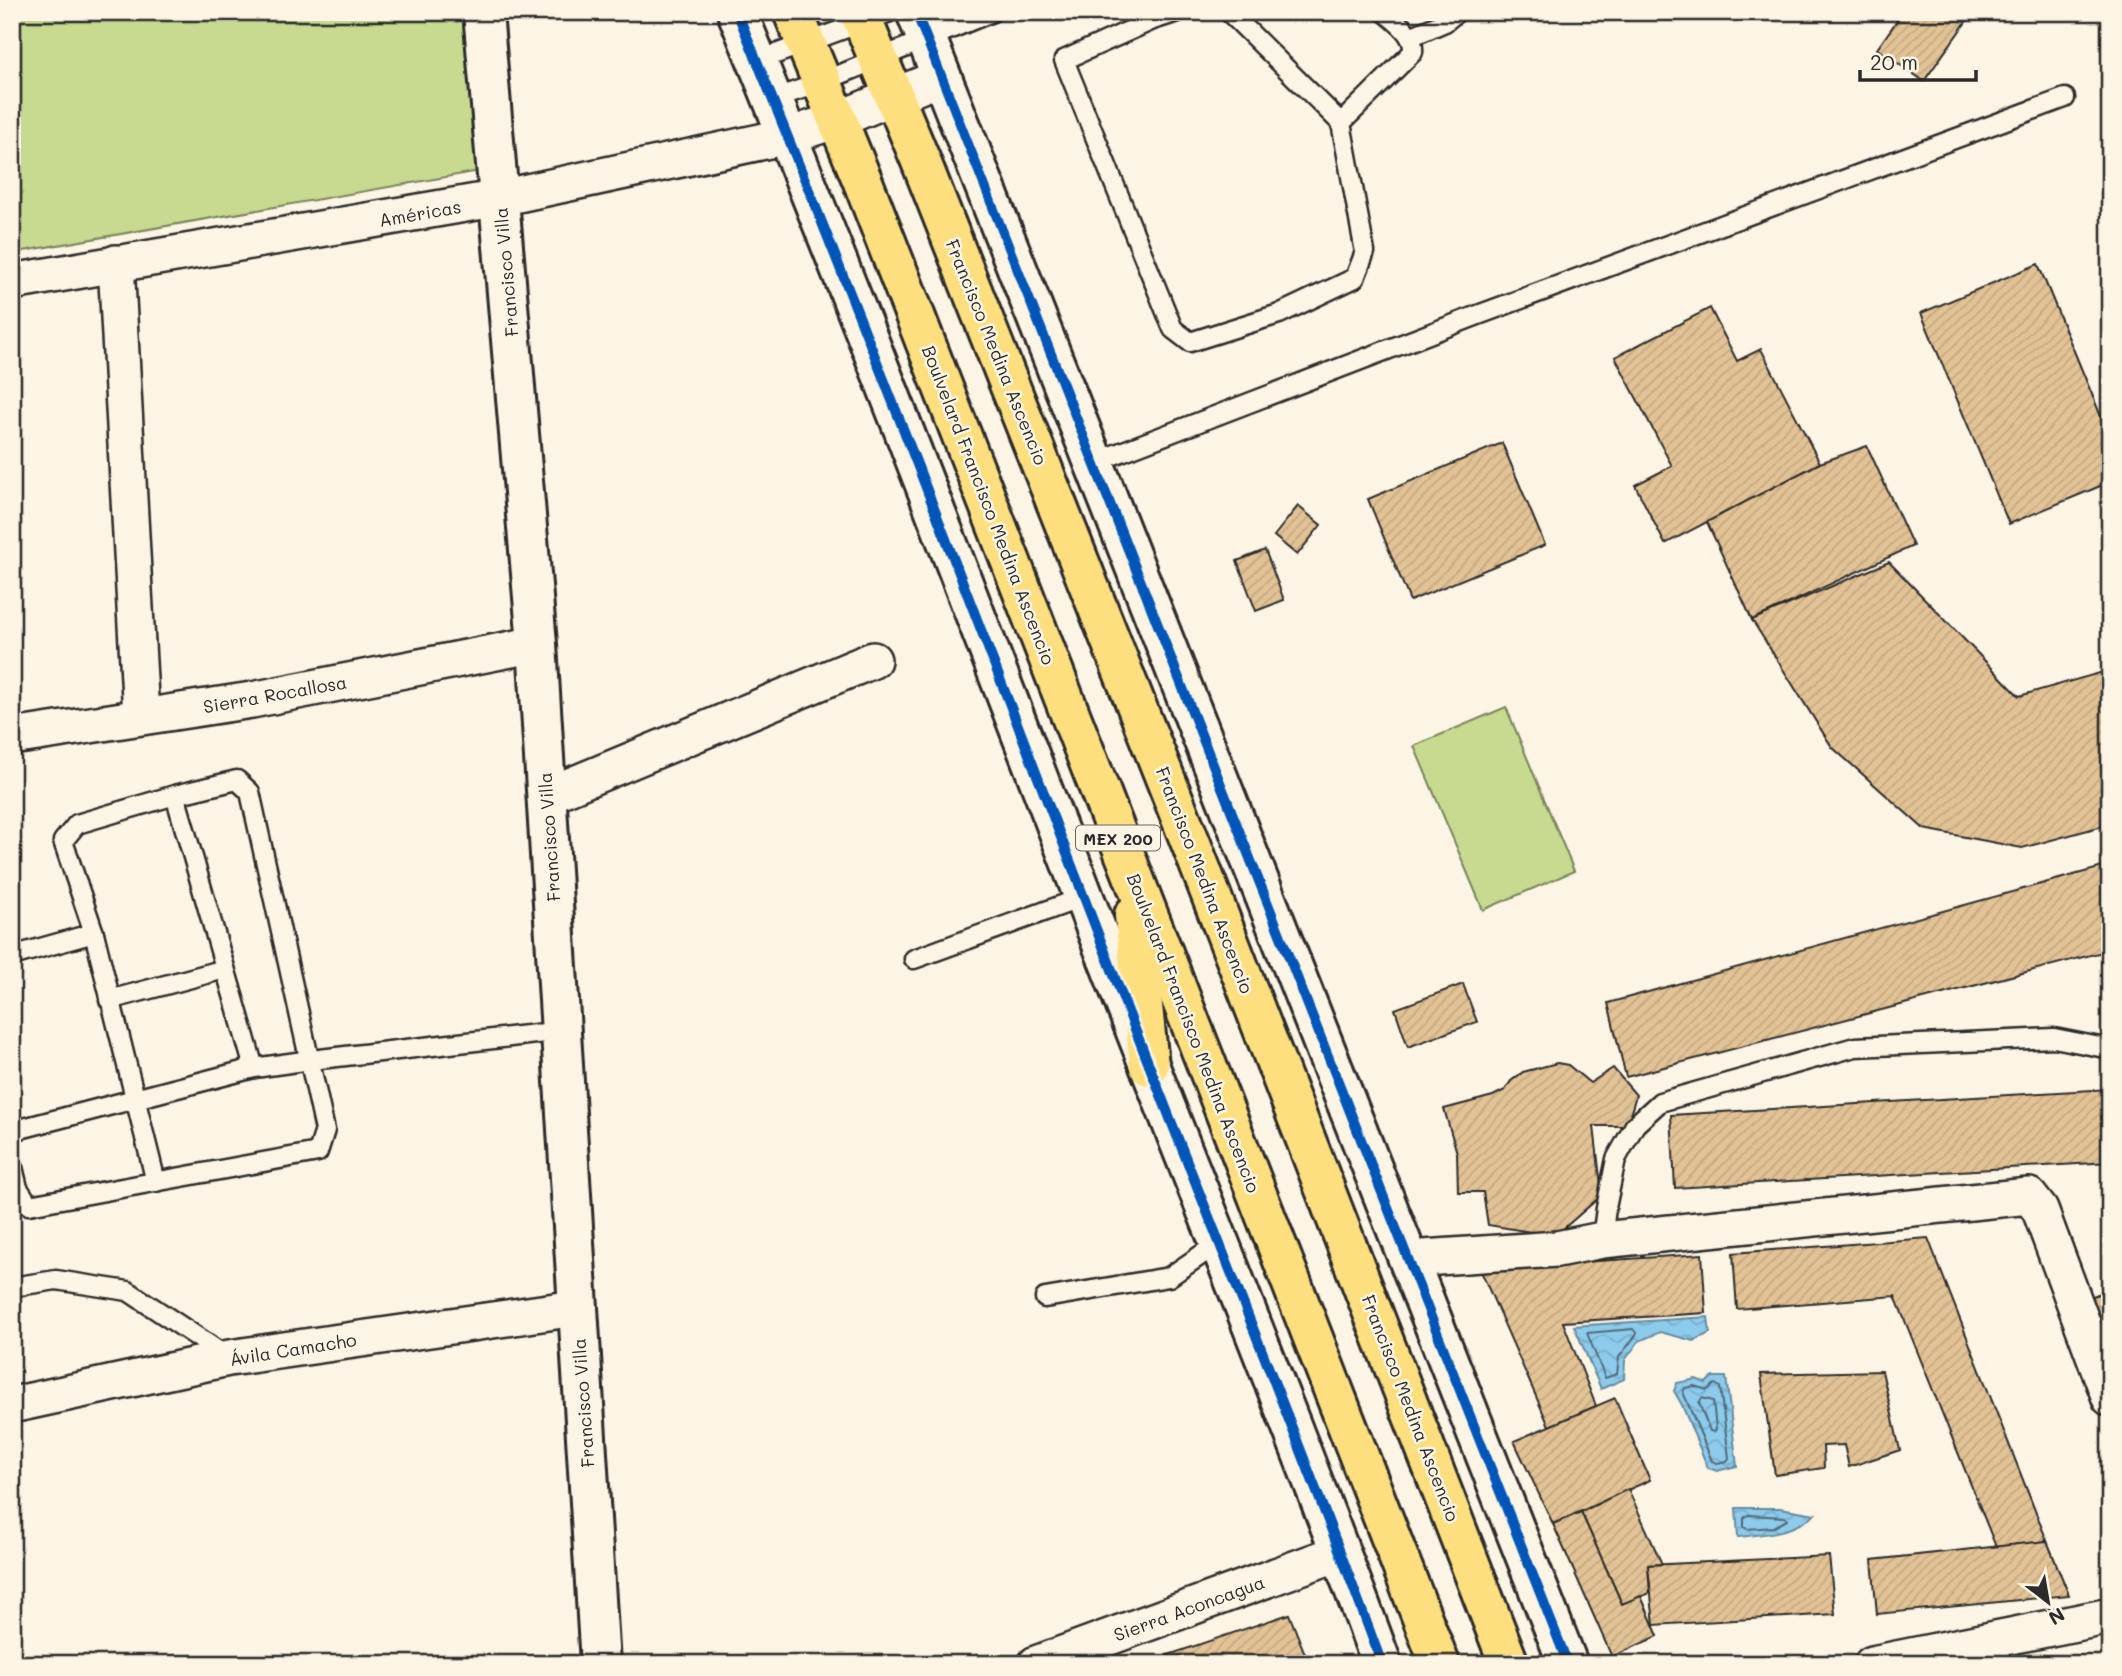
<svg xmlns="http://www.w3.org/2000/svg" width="2122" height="1676" viewBox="0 0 2122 1676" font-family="Mali,sans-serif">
	<defs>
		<pattern id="water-waves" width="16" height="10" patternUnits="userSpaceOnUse" patternTransform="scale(1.75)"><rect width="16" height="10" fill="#8ccbec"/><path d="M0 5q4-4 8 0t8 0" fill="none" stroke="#79aecb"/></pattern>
		<pattern id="building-hatch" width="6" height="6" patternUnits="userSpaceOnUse" patternTransform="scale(1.75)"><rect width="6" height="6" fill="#e3c395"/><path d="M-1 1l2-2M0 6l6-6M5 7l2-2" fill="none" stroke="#c3a881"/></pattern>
	</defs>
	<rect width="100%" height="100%" fill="#fcf5e5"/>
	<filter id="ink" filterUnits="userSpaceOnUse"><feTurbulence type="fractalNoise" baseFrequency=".0143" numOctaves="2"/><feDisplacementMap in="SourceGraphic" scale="14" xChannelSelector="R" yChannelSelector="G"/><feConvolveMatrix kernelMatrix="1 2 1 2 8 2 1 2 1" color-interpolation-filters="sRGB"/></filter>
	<g filter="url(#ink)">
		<g fill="#c7da8f" stroke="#79825d" stroke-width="2">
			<path d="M12 12H475L486 170 12 253Z"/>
			<path d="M1506 707 1574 871 1483 910 1414 746Z"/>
		</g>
		<g fill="url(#water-waves)" stroke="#658b9f" stroke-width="2">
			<path d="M1708 1317 1710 1333 1694 1341 1660 1332 1639 1341 1625 1360 1624 1379 1601 1389 1574 1326Z"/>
			<path d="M1712 1377H1726L1737 1466 1717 1471 1708 1468 1682 1405 1674 1391 1677 1383 1696 1379 1706 1383Z"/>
			<path d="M1736 1508H1780L1815 1514C1793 1533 1766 1534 1738 1537Z"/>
		</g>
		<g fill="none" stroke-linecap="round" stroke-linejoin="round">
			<g stroke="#526b78" stroke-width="2">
				<path d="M1633 1329 1637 1334 1619 1357 1617 1374 1605 1378 1587 1333Z"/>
				<path d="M1715 1384 1720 1387 1729 1458 1727 1461 1717 1463 1712 1461 1683 1392 1685 1388 1694 1386 1707 1390Z"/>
				<path d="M1702 1398 1713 1401 1716 1429 1714 1432 1710 1431 1699 1403Z"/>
				<path d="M1748 1515 1785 1517 1787 1520 1774 1527 1747 1529 1744 1527V1518Z"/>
			</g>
		</g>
		<g fill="url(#building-hatch)" stroke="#2b2b2b" stroke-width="2">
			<path d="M1903 12H1973L1924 81 1877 49Z"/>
			<path d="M2038 264 2110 438V482L2009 524 1921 313Z"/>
			<path d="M1710 308 1737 361 1761 349 1820 463 1665 544 1635 485 1672 466 1615 357Z"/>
			<path d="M1502 443 1545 545 1410 601 1368 499Z"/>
			<path d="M1867 446 1913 546 1752 620 1707 522 1820 463Z"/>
			<path d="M1298 506 1321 525 1297 555 1274 536Z"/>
			<path d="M1265 550 1284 600 1256 611 1237 561Z"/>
			<path d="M1889 562 2019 696 2110 670V824L2022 848 1924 829 1832 747 1752 620Z"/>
			<path d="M2110 865V950L1626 1077 1608 1003Z"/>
			<path d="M1463 984 1477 1022 1408 1047 1395 1009Z"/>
			<path d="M1557 1063 1568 1065 1590 1083 1613 1068 1636 1095 1627 1126H1594L1602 1195 1555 1236 1488 1225 1483 1192H1458L1457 1153 1444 1109 1493 1096 1505 1090 1511 1081 1523 1072Z"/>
			<path d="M2110 1089V1162L1675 1188 1671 1115Z"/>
			<path d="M1928 1238 2047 1541 1996 1547 1895 1296 1737 1309 1733 1253Z"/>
			<path d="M1702 1254 1706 1313 1563 1322 1596 1406 1549 1426 1480 1269Z"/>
			<path d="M2110 1289V1381L2078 1302Z"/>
			<path d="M1882 1371 1900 1450 1849 1467 1844 1445 1823 1446 1824 1468 1775 1475 1761 1374Z"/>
			<path d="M1615 1398 1650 1480 1553 1524 1514 1441Z"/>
			<path d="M1628 1489 1662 1564 1648 1565 1650 1593 1622 1604 1581 1512Z"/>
			<path d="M1581 1512 1622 1604 1641 1596 1658 1636 1612 1657 1553 1524Z"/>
			<path d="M2047 1541 2069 1595 1877 1614 1872 1560Z"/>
			<path d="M1829 1556 1835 1614 1654 1625 1648 1565Z"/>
			<path d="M1289 1614 1309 1664H1172L1168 1655Z"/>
		</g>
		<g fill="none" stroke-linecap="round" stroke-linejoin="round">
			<g stroke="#2b2b2b" stroke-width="23">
				<g id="lane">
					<path d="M1178 12 1153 20 1064 60 1173 329 1190 342 1279 314 1355 278 1365 252 1341 123 1413 52C1415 34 1397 23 1385 12"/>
					<path d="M1229 12 1341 123"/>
					<path d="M1410 37 1445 22 1457 12"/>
					<path d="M757 61 890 12"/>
					<path d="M773 99 822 82 992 12"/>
					<path d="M1095 462 1478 315 2065 98"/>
					<path d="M12 956 94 933"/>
					<path d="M914 959 1084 897"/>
					<path d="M109 1000 225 969"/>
					<path d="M254 1068 311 1060 562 1031"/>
					<path d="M12 1131 254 1068 175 795"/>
					<path d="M12 1163 18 1188 29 1205 318 1152 325 1130 250 792 237 780 175 795 77 824 63 841 94 933 156 1182"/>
					<path d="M1602 1240 1606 1208 1616 1159 1635 1125 1660 1102 1855 1047 2054 1038 2110 1049"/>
					<path d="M12 1287 56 1280 128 1291 226 1356"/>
					<path d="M1045 1298 1169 1277 1220 1242"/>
				</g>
			</g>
			<g stroke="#2b2b2b" stroke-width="40">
				<g id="street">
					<path d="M116 263 141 716"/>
					<path d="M12 282 500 198 788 136 837 120 941 77"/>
					<path d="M12 737 252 700 537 644"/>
					<path d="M546 796 873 660"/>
					<path d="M1408 1259 1557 1249 1602 1240 2029 1196 2040 1210 2110 1398"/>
					<path d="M12 1405 229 1358 576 1308"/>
					<path d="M1036 1664 1341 1552"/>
					<path d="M1872 1664 2110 1616"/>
				</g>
			</g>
			<g stroke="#2b2b2b" stroke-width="44">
				<g id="secondary">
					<path d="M483 12 537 644 600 1664"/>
					<path d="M737 12C869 334 992 659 1117 983 1205 1210 1298 1435 1382 1664"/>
					<path d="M916 12 1568 1664"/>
				</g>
			</g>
			<g stroke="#2b2b2b" stroke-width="44">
				<g id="highway">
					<path d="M793 12 863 182 1440 1664"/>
					<path d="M859 12 920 159 1192 846 1509 1664"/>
					<path d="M1134 915 1149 1066"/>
				</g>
			</g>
			<use href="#lane" stroke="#fcf5e5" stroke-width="18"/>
			<use href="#street" stroke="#fcf5e5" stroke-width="35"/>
			<use href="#secondary" stroke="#fcf5e5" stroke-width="38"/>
			<use href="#highway" stroke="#fedf80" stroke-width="38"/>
			<g stroke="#fcf5e5" stroke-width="15">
				<g id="cycleway">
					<path d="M737 12C869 334 992 659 1117 983 1205 1210 1298 1435 1382 1664"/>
					<path d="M916 12 1568 1664"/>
				</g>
			</g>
			<use href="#cycleway" stroke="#0057b8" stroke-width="10"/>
		</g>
	</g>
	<g text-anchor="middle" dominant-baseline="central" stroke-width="5" stroke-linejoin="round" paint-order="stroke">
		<rect fill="#fcf5e5" stroke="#6a6863" stroke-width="2" x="1076" y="825.5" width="84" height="25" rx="5"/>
		<g font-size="16" font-weight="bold" fill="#2b2b2b">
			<text x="1118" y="838">MEX 200</text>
		</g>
		<g font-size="18" fill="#2b2b2b" stroke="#fcf5e5">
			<text transform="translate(420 213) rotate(-10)">Américas</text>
			<text transform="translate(506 272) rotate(-95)">Francisco Villa</text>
			<text transform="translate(997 352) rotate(68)">Francisco Medina Ascencio</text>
			<text transform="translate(989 505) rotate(69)">Boulvelard Francisco Medina Ascencio</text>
			<text transform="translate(275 694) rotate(-10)">Sierra Rocallosa</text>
			<text transform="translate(549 837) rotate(-94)">Francisco Villa</text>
			<text transform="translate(1205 880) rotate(69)">Francisco Medina Ascencio</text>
			<text transform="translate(1194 1033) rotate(69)">Boulvelard Francisco Medina Ascencio</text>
			<text transform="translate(293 1349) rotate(-9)">Ávila Camacho</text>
			<text transform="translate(583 1403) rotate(-94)">Francisco Villa</text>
			<text transform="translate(1411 1408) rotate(69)">Francisco Medina Ascencio</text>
			<text transform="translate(1189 1608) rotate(-20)">Sierra Aconcagua</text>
		</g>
	</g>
	<rect width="2122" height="1676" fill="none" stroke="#fcf5e5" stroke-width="42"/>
	<rect x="21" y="21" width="2080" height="1634" fill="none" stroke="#2b2b2b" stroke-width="2.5" filter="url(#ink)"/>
	<g transform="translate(2048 1602) rotate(149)" stroke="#fcf5e5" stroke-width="5" paint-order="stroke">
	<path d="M0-5L12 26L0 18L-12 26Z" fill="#2b2b2b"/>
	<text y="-10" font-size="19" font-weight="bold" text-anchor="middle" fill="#2b2b2b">N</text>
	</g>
	<path d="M1860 70v10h116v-10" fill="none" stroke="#2b2b2b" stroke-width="3.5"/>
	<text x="1870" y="70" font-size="21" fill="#2b2b2b" stroke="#fcf5e5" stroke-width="5" paint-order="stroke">20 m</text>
</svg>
